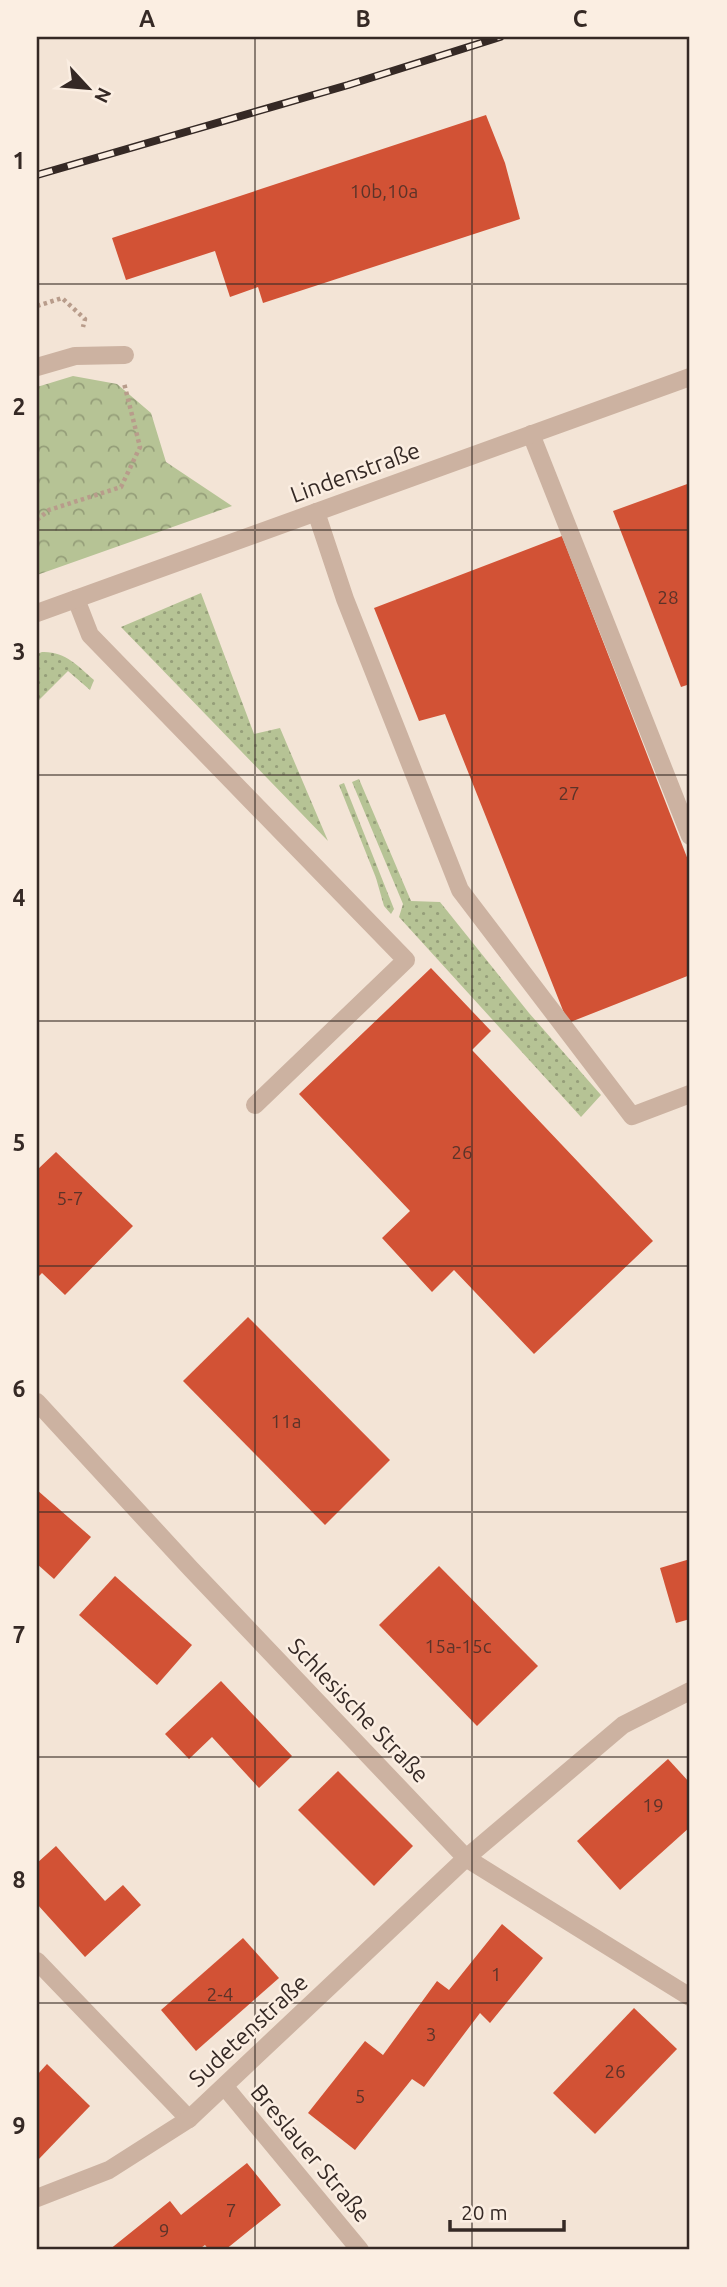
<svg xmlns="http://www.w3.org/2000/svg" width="727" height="2287" viewBox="0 0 727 2287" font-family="Ubuntu,sans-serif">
	<defs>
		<pattern id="grass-dots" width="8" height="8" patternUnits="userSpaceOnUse" patternTransform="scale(1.75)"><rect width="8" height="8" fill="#b6c395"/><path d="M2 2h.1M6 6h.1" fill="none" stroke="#959e79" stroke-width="1.8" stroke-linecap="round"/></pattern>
		<pattern id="forest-crowns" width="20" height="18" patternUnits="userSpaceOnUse" patternTransform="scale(1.75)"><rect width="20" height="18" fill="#b6c395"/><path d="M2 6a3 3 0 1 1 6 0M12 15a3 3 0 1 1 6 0" fill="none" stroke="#959e79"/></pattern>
	</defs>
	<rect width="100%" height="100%" fill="#f3e4d6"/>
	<g fill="url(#grass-dots)">
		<path d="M201 593 254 734 280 728 328 841 121 627Z"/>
		<path d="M42 652C65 651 78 666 94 680L90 690 68 671 37 702V654Z"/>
		<path d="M359 779 411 901 440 902 529 1013 601 1095 581 1117 399 917 403 904 352 782Z"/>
		<path d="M344 783 394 909 391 914 384 906 376 878 339 785Z"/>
	</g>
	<path fill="url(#forest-crowns)" d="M73 376 117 384 151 413 166 462 232 506 37 575V387Z"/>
	<g fill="#d25235">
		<path d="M486 115 505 163 520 219 263 303 258 287 230 297 215 251 126 280 112 238Z"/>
		<path d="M690 483V684L681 687 613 511Z"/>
		<path d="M562 536 690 865V975L568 1023 445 714 419 721 374 608Z"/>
		<path d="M431 968 491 1031 472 1050 653 1241 534 1354 454 1270 432 1292 382 1238 410 1211 299 1094Z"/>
		<path d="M56 1152 133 1226 65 1295 42 1273 37 1278V1170Z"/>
		<path d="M248 1317 390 1460 325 1525 183 1381Z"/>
		<path d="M37 1490 91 1537 54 1579 37 1564Z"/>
		<path d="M690 1559V1619L676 1623 660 1568Z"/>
		<path d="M439 1566 538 1666 477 1726 379 1625Z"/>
		<path d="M115 1576 192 1645 157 1685 79 1615Z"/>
		<path d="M221 1681 292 1756 259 1788 212 1737 189 1759 165 1734Z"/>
		<path d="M668 1759 690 1783V1827L620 1890 577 1841Z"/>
		<path d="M338 1771 413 1846 374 1886 298 1810Z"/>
		<path d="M56 1846 105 1901 123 1885 141 1905 85 1957 37 1904V1863Z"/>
		<path d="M502 1924 543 1958 490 2023 480 2013 424 2087 412 2079 355 2150 308 2113 365 2041 383 2055 437 1981 449 1990Z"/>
		<path d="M243 1938 279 1978 196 2051 161 2010Z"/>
		<path d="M634 2008 677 2049 595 2134 553 2093Z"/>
		<path d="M47 2064 90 2106 37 2161V2075Z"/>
		<path d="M247 2163 281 2205 225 2250H209L205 2245 198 2250H109L170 2201 181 2215Z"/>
	</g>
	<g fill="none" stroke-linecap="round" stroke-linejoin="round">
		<g stroke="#b89c8b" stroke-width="4.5" stroke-dasharray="3.5 3.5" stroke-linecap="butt">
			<path d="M37 306 62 298 85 319 83 327"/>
			<path d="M37 520 49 510 121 487 140 447 124 383"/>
		</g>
		<g stroke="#ccb2a1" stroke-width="18">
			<path d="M531 434 690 836"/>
			<path d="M316 512 345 599 460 890 632 1116 690 1094"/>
			<path d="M76 599 90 635 406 960 255 1105"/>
		</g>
		<g stroke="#ccb2a1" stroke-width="18">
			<path d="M37 367 75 356 125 355"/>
			<path d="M37 613 690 377"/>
			<path d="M37 1402 191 1569 466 1858 690 1997"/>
			<path d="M37 1961 189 2119"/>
			<path d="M225 2087 360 2250"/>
			<path d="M37 2198 109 2170 189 2119 466 1858 623 1725 690 1691"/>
		</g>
		<g stroke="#352925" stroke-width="8">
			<path id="rail" d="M37 175 348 85 500 37"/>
		</g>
		<use href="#rail" stroke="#fbeee2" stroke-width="5" stroke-dasharray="16" stroke-linecap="butt"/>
	</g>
	<path fill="none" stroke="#352925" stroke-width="2" stroke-opacity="0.55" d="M255 37V2250M472 37V2250M37 284H690M37 530H690M37 775H690M37 1021H690M37 1266H690M37 1512H690M37 1757H690M37 2003H690"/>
	<g text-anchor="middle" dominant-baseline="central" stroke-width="5" stroke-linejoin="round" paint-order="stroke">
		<g font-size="19" fill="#5c3329">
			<text x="384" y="191">10b,10a</text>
			<text x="668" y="597">28</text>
			<text x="569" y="793">27</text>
			<text x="462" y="1152">26</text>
			<text x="70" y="1198">5-7</text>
			<text x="286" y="1421">11a</text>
			<text x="458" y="1646">15a-15c</text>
			<text x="653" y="1805">19</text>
			<text x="496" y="1974">1</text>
			<text x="220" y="1994">2-4</text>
			<text x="431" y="2034">3</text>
			<text x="615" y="2071">26</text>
			<text x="360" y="2096">5</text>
			<text x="231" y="2210">7</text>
			<text x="164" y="2230">9</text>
		</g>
		<g font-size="23" fill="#352925" stroke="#fbeee2">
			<text transform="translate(355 472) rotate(-20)">Lindenstraße</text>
			<text transform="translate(359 1710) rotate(46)">Schlesische Straße</text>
			<text transform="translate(248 2030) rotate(-43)">Sudetenstraße</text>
			<text transform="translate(311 2153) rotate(50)">Breslauer Straße</text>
		</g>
	</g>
	<rect width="727" height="2287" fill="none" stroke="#fbeee2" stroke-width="77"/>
	<g transform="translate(88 88) rotate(116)" stroke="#fbeee2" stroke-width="5" paint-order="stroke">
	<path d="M0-5L12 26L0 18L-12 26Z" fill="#352925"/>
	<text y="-10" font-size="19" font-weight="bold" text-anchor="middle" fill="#352925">N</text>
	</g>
	<path d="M450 2220v10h114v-10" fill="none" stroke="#352925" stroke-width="3.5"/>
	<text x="461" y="2220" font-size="21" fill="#352925" stroke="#fbeee2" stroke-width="5" paint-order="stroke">20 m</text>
	<rect x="38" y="38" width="650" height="2210" fill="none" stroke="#352925" stroke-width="2.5"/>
	<g font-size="23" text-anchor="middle" font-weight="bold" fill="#352925">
		<text x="147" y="27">A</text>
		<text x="363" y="27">B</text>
		<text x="580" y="27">C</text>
		<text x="19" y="169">1</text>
		<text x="19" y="415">2</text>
		<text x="19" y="660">3</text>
		<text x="19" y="906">4</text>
		<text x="19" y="1151">5</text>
		<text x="19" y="1397">6</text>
		<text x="19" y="1643">7</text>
		<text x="19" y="1888">8</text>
		<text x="19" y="2134">9</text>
	</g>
</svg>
